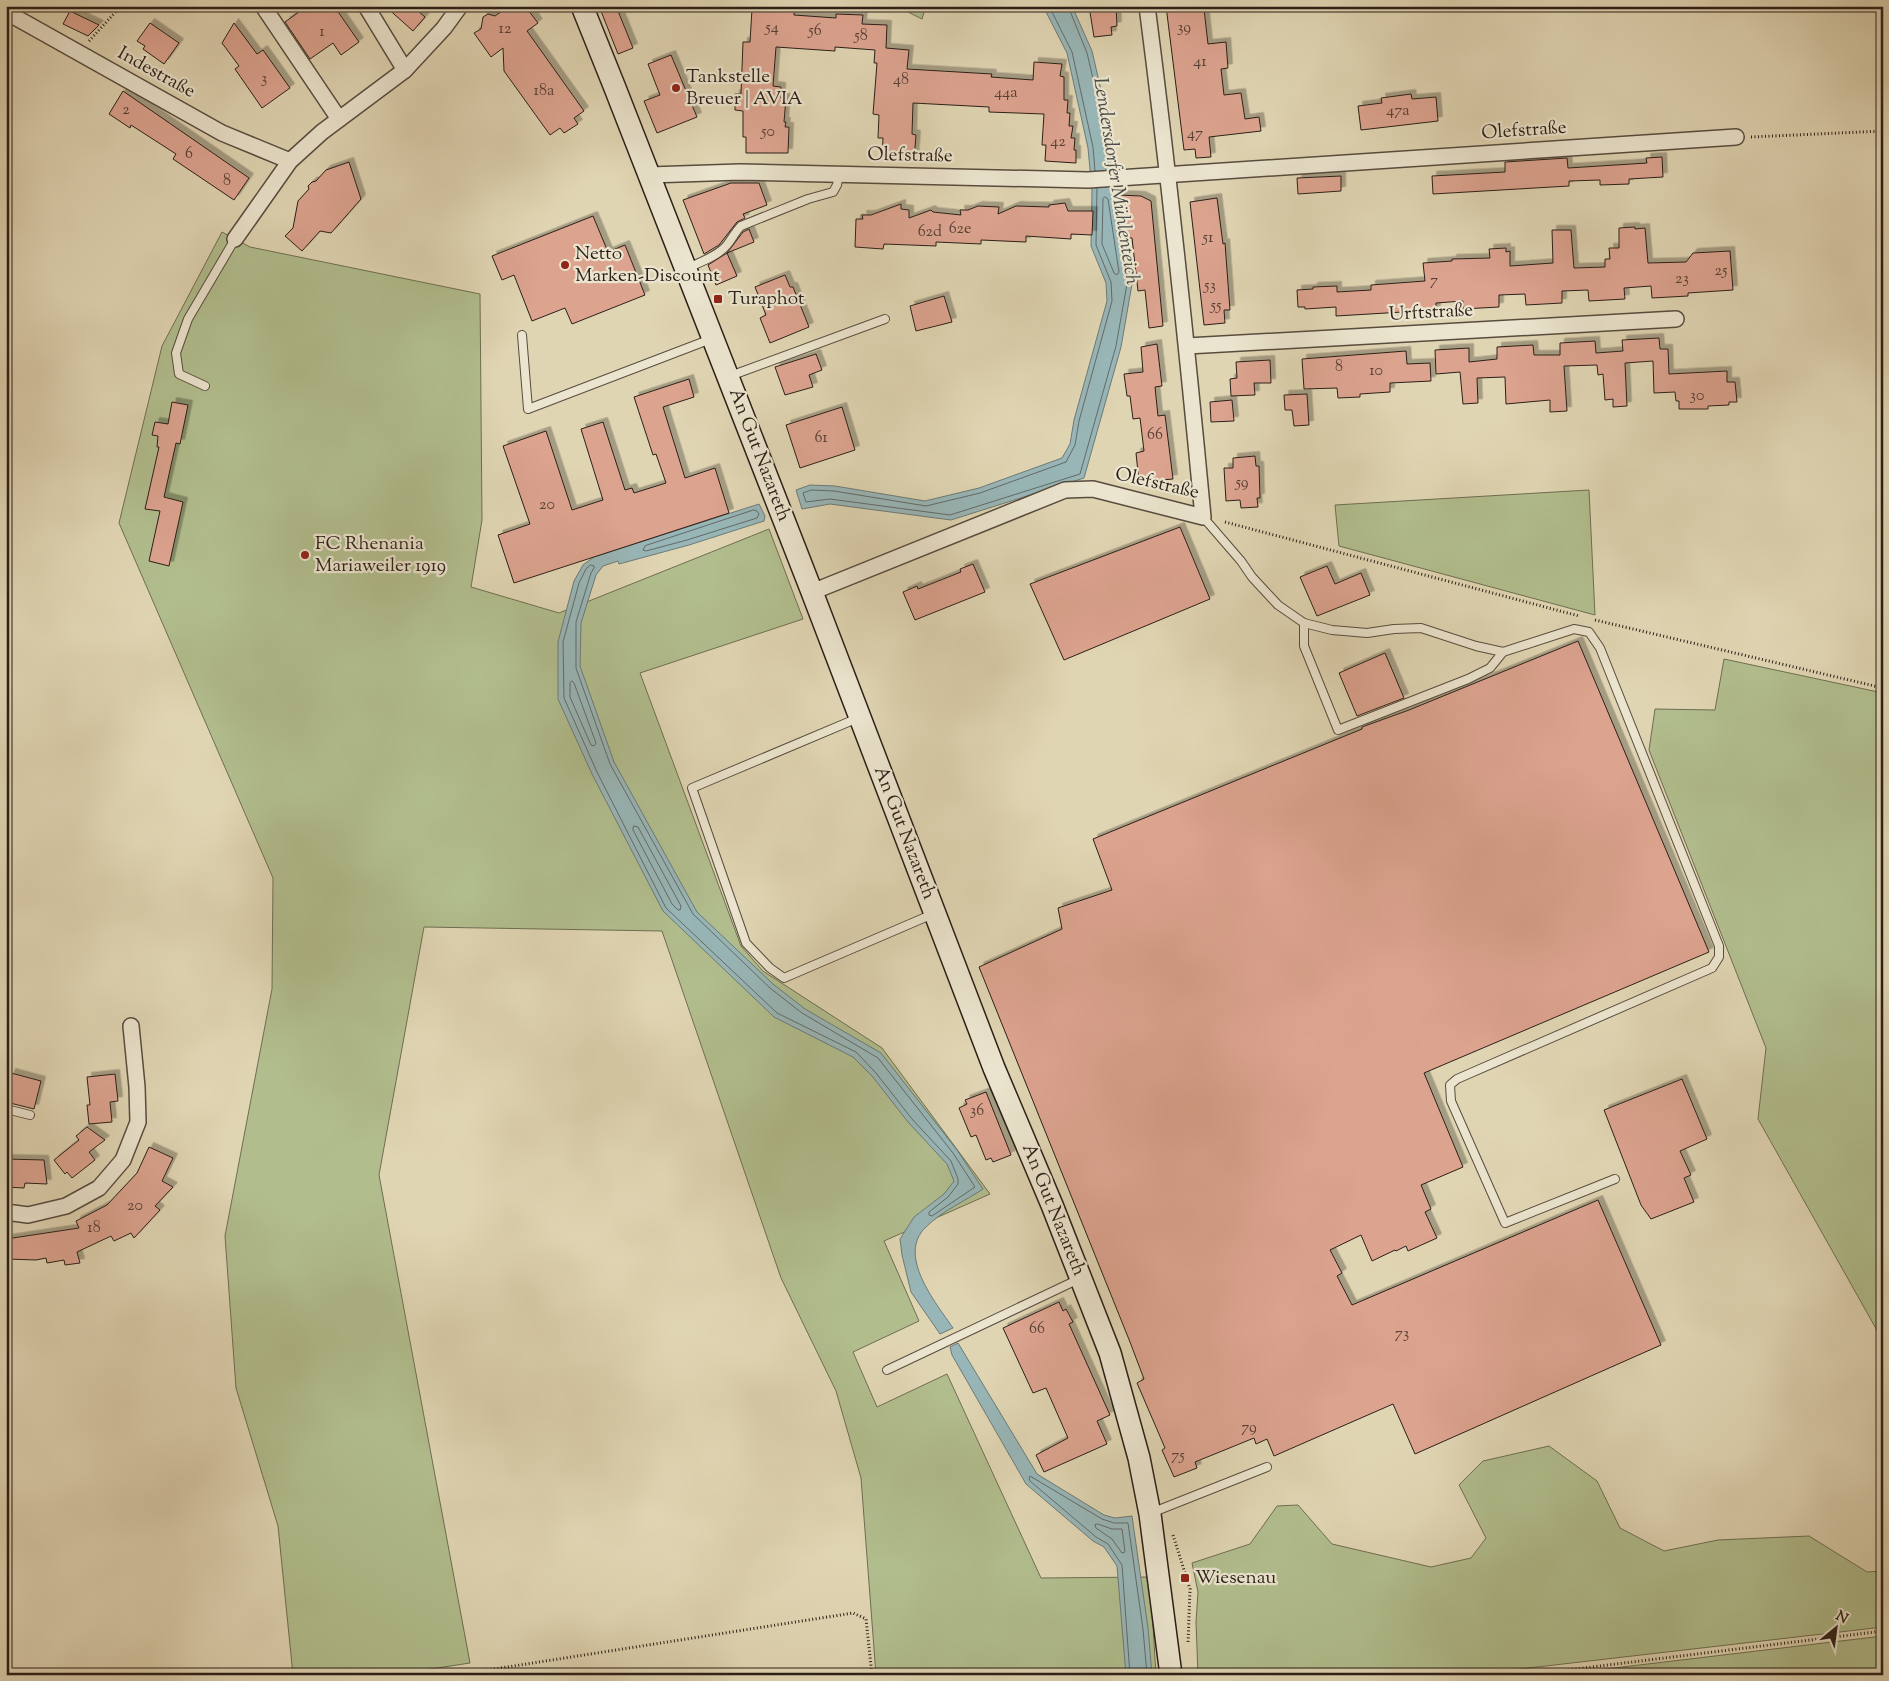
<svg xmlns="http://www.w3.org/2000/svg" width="1889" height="1681" viewBox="0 0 1889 1681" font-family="'Sorts Mill Goudy',serif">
	<defs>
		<filter id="shadow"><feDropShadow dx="4.5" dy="-4.5" stdDeviation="0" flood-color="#0004"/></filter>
	</defs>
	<rect width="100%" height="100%" fill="#e0d5b3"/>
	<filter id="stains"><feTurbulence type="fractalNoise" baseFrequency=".004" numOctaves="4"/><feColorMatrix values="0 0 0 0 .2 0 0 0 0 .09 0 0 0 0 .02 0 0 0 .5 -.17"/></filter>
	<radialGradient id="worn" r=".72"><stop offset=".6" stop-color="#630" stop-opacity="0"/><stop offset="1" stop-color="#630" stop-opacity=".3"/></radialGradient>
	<g fill="#b1bd8d" stroke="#6e6e52">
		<path d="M896 6H926L922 19Z"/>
		<path d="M222 232 250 247 480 294 482 520 471 587 559 613 769 529 803 619 640 673 741 946 763 971 882 1048 990 1194 884 1241 919 1321 853 1352 877 1407 947 1374 1041 1578 1150 1577 1156 1675H876L861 1478 836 1391 781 1278 662 931 424 927 379 1175 470 1663 391 1675H293L278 1526 236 1388 225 1236 272 989 273 878 119 523 162 346Z"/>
		<path d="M1589 490 1595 615 1339 546 1335 505Z"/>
		<path d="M1724 659 1883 693V1341L1758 1119 1766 1048 1649 750 1655 709 1715 710Z"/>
		<path d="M1549 1446 1597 1481 1620 1528 1664 1551 1718 1540 1809 1536 1867 1572 1883 1571V1627L1468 1675H1198L1196 1622 1198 1592 1192 1563 1250 1544 1277 1506 1298 1505 1332 1544 1431 1567 1471 1558 1486 1538 1459 1485 1483 1461Z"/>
		<path d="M1883 1636V1675H1555Z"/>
	</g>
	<g fill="#98b6b7" stroke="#6c7a77">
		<path d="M1043 6H1072L1092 51 1107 116 1132 284 1121 347 1084 478 951 520 830 504 802 509 796 490 810 485 835 486 925 501 979 488 1062 458 1070 444 1074 420 1107 301 1106 283 1091 246 1092 191 1088 148 1067 53Z"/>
		<path d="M759 504 765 516 764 521 689 545 619 564 618 561 603 566 596 575 581 623 580 666 614 762 697 912 773 984 805 1009 881 1053 957 1150 983 1189C965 1201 942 1211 926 1227 896 1255 936 1303 953 1328L940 1334 911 1292 902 1255 900 1239 914 1217 944 1194 954 1181 947 1164 908 1122 872 1076 853 1057 774 1017 663 911 592 774 558 699V642L574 581 583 565 594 557Z"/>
		<path d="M958 1343 1037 1474 1104 1515 1115 1518 1132 1516 1148 1628 1152 1675H1126L1117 1566 1104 1547 1093 1541 1026 1484 952 1355 950 1347Z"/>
	</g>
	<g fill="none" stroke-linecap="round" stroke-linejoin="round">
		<g stroke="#626a68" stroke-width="1">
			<path d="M1049 6 1072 52 1093 147 1095 171"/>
			<path d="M1068 6 1087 53 1102 117 1109 170"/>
			<path d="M1097 188 1096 245 1111 282 1112 301 1079 421 1075 445 1066 462 980 493 926 506 834 491 811 490 803 493 806 502 830 499 950 515 1080 474 1116 346 1127 284 1113 187"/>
			<path d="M1105 197 1108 199 1119 272 1117 275 1114 273 1102 244 1103 199Z"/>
			<path d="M754 510 757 511 759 514 757 518 687 540 646 551 643 550 645 546Z"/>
			<path d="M591 565 594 566V568L591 573 576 622V668L610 764 693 914 770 988 802 1013 878 1058 953 1153 975 1187 932 1216 929 1215V1212L948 1197 958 1184V1179L951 1161 912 1119 876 1073 856 1052 777 1013 666 908 597 772 564 698 563 642 579 583 586 569Z"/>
			<path d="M572 681 574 683 596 743 594 746 591 745 570 697V683Z"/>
			<path d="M634 826 638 827 681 906 680 910H678L672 904 633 830Z"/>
			<path d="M1098 1524 1112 1529H1122L1125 1552 1122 1553 1112 1539 1096 1528 1095 1525Z"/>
			<path d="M1130 1675 1122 1565 1108 1544 1096 1537 1030 1481 1029 1479 1030 1476 1102 1519 1114 1523H1128L1143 1629 1147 1675"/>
		</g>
	</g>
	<g fill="#dca38f" stroke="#2b1f18" filter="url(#shadow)">
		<path d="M312 6H334L359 42 341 55 333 43 310 59 285 22 303 9 304 12Z"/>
		<path d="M385 6H412L425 17 413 31Z"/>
		<path d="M509 6H525L538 23 527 31 584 111 574 118 578 124 564 133 560 128 550 135 504 71 503 48 491 57 474 33 481 29 483 17 488 14 495 16Z"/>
		<path d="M599 6H616L633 48 618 54Z"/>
		<path d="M1089 6H1116L1117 26 1111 27 1112 35 1094 37Z"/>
		<path d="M1166 6H1188L1189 11 1204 9 1208 44 1226 42 1228 68 1221 69 1224 95 1241 93 1245 119 1259 117 1261 131 1209 137 1211 157 1196 158 1195 149 1184 150Z"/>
		<path d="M752 9 794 11V15L836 18V14L863 15 862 24 887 25 886 48 909 50 907 69 992 74 991 77 1033 80 1034 62 1062 64 1060 76 1064 77V100H1068L1067 113H1070L1069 126H1073L1071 138H1075L1074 150H1076V163L1045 161 1046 145H1042L1044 114 989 112V107L913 103 912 134 916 135 914 160 882 158 883 138H878L879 115 873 114 877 63H874L875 50 835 47V51L776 47 773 86 781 87V98H786L784 122H786L785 127H789L788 153H746V137H743V111L735 110V94H741L743 42H750Z"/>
		<path d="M70 11 99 25 88 36 63 24Z"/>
		<path d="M150 23 179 43 164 64 143 49 145 46 137 41Z"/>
		<path d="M234 23 257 54 263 50 290 88 262 108 235 69 239 66 222 43Z"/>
		<path d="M671 55 697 117 657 133 644 101 660 95 648 64Z"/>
		<path d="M123 91 249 178 234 200 173 159 176 154 131 125 130 128 109 114Z"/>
		<path d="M1411 94 1412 99 1436 97 1438 121 1361 130 1358 106 1382 103 1381 98Z"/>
		<path d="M1662 157 1663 177 1629 179V184L1600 185V180L1569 181V186L1433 194 1432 176 1505 172V162L1567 158 1568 168 1647 163 1646 158Z"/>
		<path d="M349 162 361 199 331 233 320 231 302 251 285 236 293 228 298 201 309 189 308 186 312 182 316 181 326 170Z"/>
		<path d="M1341 176V191L1298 194 1297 178Z"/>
		<path d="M731 183H759L767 205 743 214 745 218 737 222 719 245 704 254 683 200Z"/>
		<path d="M1119 195 1141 196 1151 201 1163 326 1149 328 1145 290 1138 291 1132 238H1125Z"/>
		<path d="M1217 198 1223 244 1225 243 1230 310H1224L1225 323 1204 325 1190 202Z"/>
		<path d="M1065 203 1068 211H1093L1092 235 1071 234V239L1026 236V242L981 240V244L936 242V246L884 244 883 249 855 247 856 219H863L862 215H871L901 204V209L909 210V218L931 210 933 212 961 215 960 210H968L978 206 999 207 998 214 1016 206 1049 207V205Z"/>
		<path d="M593 216 608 252 625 245 645 295 572 324 565 308 532 321 514 275 502 280 492 256Z"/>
		<path d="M1635 227V229L1645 228 1648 263 1686 262 1693 253 1730 251 1733 290 1688 293V296L1652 298 1651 286 1624 288 1625 299 1589 301 1588 290 1562 291V303L1526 305 1525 294 1499 295V307L1463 309V301L1436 303V310L1336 316V307L1305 309V307H1298L1297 290 1313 289V287L1337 286V292L1371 290V285L1425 281 1423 263 1452 261V259L1490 258 1489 249 1506 248V252L1510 251V266L1553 263 1552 230H1571L1574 268 1605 267V259H1610L1609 248H1619V228Z"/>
		<path d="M749 229 754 242 727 253 737 276 716 285 708 265 727 253 743 232Z"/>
		<path d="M785 275 790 287H793L809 327 770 343 760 318 766 315 755 287Z"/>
		<path d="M944 296 952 322 916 331 910 306Z"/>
		<path d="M1659 338 1660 349H1668L1669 374 1727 371V382H1735L1737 402H1729V405L1708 406V409H1679V401H1676L1675 392 1654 393 1653 361 1625 363 1627 406 1613 407V399L1605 400 1603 374 1598 375 1597 365 1564 366 1567 411 1550 412V400L1506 404 1505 377 1477 378 1478 403 1463 404 1460 372 1436 374 1435 350 1469 348V362L1497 359V347L1533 345 1534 355H1560V343L1595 341 1596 353 1623 351 1622 340Z"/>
		<path d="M1157 344 1162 386 1155 387 1158 416 1165 415 1173 479 1139 482 1136 453 1144 451 1140 418 1133 419 1130 396H1127L1124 374 1143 372 1141 347Z"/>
		<path d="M1406 351 1407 364 1430 363 1431 381 1390 383V392L1360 394V397L1338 398 1337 388 1304 389 1302 359Z"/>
		<path d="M816 354 822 370 809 375 813 387 785 395 775 367Z"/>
		<path d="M1270 360 1271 383H1254L1255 395 1231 396 1230 379 1237 378 1236 362Z"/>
		<path d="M689 379 694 397 663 407 685 478 715 468 729 513 514 583 498 535 530 524 503 446 546 431 572 510 603 500 581 429 603 422 625 490 632 488 634 493 666 483 656 454 653 455 634 397Z"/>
		<path d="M1307 394 1309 425 1294 426 1292 410H1285L1284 395Z"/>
		<path d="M1232 400 1234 421 1211 422 1210 402Z"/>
		<path d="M172 402 188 405 180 444 176 443 164 497 183 502 169 566 149 561 160 511 145 509 159 447H157L158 436 152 435 155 422 168 424Z"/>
		<path d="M842 407 855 450 800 468 786 425Z"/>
		<path d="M1255 456 1256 466H1259L1260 498H1257L1258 507 1241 508 1240 500 1226 501 1224 468H1233V458Z"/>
		<path d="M1180 527 1210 599 1064 660 1030 584Z"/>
		<path d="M973 564 985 592 915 620 903 592 917 586 918 589 961 572 960 569Z"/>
		<path d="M1327 566 1335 584 1361 573 1370 595 1317 616 1300 577Z"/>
		<path d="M1578 641 1709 952 1424 1073 1463 1167 1421 1185 1431 1209 1425 1212 1437 1238 1408 1251 1406 1246 1396 1251 1395 1250 1372 1261 1361 1235 1330 1250 1342 1273 1337 1276 1352 1305 1598 1200 1661 1345 1415 1454 1393 1404 1274 1456 1267 1439 1256 1444 1254 1438 1195 1462 1197 1468 1174 1477 1162 1450 1165 1448 1137 1383 1144 1379 1130 1342 979 967 1062 929 1058 908 1112 890 1093 839 1362 729V727L1409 710Z"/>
		<path d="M1385 653 1404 698 1357 716 1339 673Z"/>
		<path d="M11 1073 41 1081 34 1109 6 1102V1079L9 1080Z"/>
		<path d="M115 1074 118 1101 110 1102 112 1122 89 1124 87 1105H90L87 1077Z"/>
		<path d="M1682 1079 1707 1139 1680 1151 1691 1175 1684 1178 1694 1202 1651 1219 1641 1205 1604 1110Z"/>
		<path d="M986 1092 1011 1155 993 1162 991 1158 986 1160 976 1135 971 1137 959 1108 967 1104 965 1100Z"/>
		<path d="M87 1127 105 1140 89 1152 95 1160 72 1178 67 1172 65 1174 54 1160 79 1140 76 1136Z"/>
		<path d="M149 1147 173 1158 162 1181 173 1187 155 1206 160 1210 134 1238 131 1233 114 1241 111 1236 77 1252 80 1263 65 1265 64 1260 47 1263 46 1258 36 1260 6 1259V1239L79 1228 76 1221 107 1205 137 1173Z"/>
		<path d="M6 1159 44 1160 47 1184 25 1183 24 1188 6 1187Z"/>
		<path d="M1059 1302 1063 1311 1066 1309 1073 1322 1069 1324 1110 1415 1097 1421 1107 1444 1044 1472 1036 1455 1068 1438 1046 1388 1033 1393 1003 1328Z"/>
	</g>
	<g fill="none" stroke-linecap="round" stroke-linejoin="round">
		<g stroke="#584c3f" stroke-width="10">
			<g id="lane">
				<path d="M688 268C700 262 718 256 727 245 732 239 735 232 741 226L808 199 833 192 837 185 839 174"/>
				<path d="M522 335 528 409 711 339"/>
				<path d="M730 376 885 319"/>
				<path d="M205 386 179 374 176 353 188 319 235 239"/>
				<path d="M1203 517 1241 561 1252 577 1278 605 1304 623 1332 630 1367 633 1394 629 1421 628 1476 646 1503 652 1574 629 1589 632 1600 648 1719 946V957L1712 968 1457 1079 1450 1085 1451 1101 1505 1223 1615 1179"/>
				<path d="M1304 623V646L1338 730 1468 679 1490 668 1503 652"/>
				<path d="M858 718 692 788 746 943 770 968 784 978 933 914"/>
				<path d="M6 1109 30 1115"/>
				<path d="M887 1370 1079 1279"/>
				<path d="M1151 1513 1267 1467"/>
			</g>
		</g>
		<g stroke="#584c3f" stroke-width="18">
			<g id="street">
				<path d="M263 6 339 119"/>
				<path d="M366 6 405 70"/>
				<path d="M6 12 222 133 290 161"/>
				<path d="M649 175 740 172 1088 180 1736 137"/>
				<path d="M235 239 290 161 322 132 405 70 444 28 460 6"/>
				<path d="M1187 346 1676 319"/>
				<path d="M812 592 1065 490 1093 489 1203 517C1187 346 1169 176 1147 6"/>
				<path d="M6 1212 28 1215 66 1206 99 1188 123 1160 138 1122 137 1087 131 1026"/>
			</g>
		</g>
		<g stroke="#2b1f18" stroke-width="24">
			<path id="secondary" d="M582 6 615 88 812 592 994 1068 1052 1205 1110 1353 1139 1458 1150 1514 1171 1675"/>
		</g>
		<g stroke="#2b1f18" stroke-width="3" stroke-dasharray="1 2.5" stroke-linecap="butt">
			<path d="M89 41 121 6"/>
			<path d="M1751 137 1883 131"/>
			<path d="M1225 522 1579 616"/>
			<path d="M1595 620 1883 688"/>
			<path d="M1173 1535 1190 1589 1188 1644"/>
			<path d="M456 1675 853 1613 866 1619 872 1675"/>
			<path d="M901 1675C912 1671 926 1670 937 1675"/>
			<path d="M1527 1675 1883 1631"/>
		</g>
		<use href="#lane" stroke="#ebe4ce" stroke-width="8"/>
		<use href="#street" stroke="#ebe4ce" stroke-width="15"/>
		<use href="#secondary" stroke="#ebe4ce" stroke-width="21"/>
	</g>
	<g fill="#8f2418" stroke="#ebe4ce" stroke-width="2">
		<circle cx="676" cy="88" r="5"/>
		<circle cx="565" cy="265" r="5"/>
		<rect x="713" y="294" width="10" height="10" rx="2.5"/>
		<circle cx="305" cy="555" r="5"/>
		<rect x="1180" y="1573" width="10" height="10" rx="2.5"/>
	</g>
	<g text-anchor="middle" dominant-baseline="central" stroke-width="4.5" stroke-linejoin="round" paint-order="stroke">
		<g font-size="16" fill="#574036">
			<text x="772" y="28">54</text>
			<text x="1184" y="28">39</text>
			<text x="505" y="29">12</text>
			<text x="815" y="31">56</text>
			<text x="322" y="32">1</text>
			<text x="861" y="36">58</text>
			<text x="1200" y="62">41</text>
			<text x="264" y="79">3</text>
			<text x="901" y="80">48</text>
			<text x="544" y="91">18a</text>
			<text x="1006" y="93">44a</text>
			<text x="126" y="110">2</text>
			<text x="1398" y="111">47a</text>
			<text x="768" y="132">50</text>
			<text x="1195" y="134">47</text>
			<text x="1058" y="142">42</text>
			<text x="189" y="154">6</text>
			<text x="227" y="181">8</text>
			<text x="960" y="229">62e</text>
			<text x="930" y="232">62d</text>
			<text x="1208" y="238">51</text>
			<text x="1721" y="271">25</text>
			<text x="1682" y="279">23</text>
			<text x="1434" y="281">7</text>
			<text x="1210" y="286">53</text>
			<text x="1216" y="306">55</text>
			<text x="1339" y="367">8</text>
			<text x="1376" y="371">10</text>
			<text x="1697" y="396">30</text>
			<text x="1155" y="435">66</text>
			<text x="821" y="438">61</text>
			<text x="1242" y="483">59</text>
			<text x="547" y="505">20</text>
			<text x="977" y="1111">36</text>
			<text x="135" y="1206">20</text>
			<text x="94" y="1228">18</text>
			<text x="1037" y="1329">66</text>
			<text x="1402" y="1334">73</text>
			<text x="1249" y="1428">79</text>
			<text x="1178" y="1456">75</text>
		</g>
		<g font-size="19" fill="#2b1f18" stroke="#ebe4ce">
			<text transform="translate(156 73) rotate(29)">Indestraße</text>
			<text transform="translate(1524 131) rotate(-4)">Olefstraße</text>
			<text transform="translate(910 156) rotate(1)">Olefstraße</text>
			<text transform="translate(1431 313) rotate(-3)">Urftstraße</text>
			<text transform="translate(759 455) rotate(69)">An Gut Nazareth</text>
			<text transform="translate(1157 484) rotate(13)">Olefstraße</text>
			<text transform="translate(904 833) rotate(69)">An Gut Nazareth</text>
			<text transform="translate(1053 1210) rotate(68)">An Gut Nazareth</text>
		</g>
		<g font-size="19" fill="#2b1f18" stroke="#ebe4ce" text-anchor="start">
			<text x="686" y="77">Tankstelle<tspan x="686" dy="22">Breuer | AVIA</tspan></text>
			<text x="575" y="254">Netto<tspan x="575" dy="22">Marken-Discount</tspan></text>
			<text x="728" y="299">Turaphot</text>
			<text x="315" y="544">FC Rhenania<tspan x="315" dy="22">Mariaweiler 1919</tspan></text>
			<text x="1195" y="1578">Wiesenau</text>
		</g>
		<g font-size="20" font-style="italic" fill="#4c4c48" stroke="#ebe4ce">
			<text transform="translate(1115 181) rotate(81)">Lendersdorfer Mühlenteich</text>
		</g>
	</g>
	<rect width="1889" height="1681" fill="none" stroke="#e0d5b3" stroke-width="25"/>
	<rect x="8" y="8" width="1874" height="1666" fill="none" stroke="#2b1f18" stroke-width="2.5"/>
	<rect x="12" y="12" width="1864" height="1656" fill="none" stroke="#2b1f18"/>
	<g transform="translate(1836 1628) rotate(29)" stroke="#ebe4ce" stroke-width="4" paint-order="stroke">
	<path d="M0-4L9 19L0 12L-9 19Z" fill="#2b1f18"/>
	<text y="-8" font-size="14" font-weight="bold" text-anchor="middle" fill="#2b1f18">N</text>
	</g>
	<rect width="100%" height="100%" filter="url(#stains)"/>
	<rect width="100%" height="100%" fill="url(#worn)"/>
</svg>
